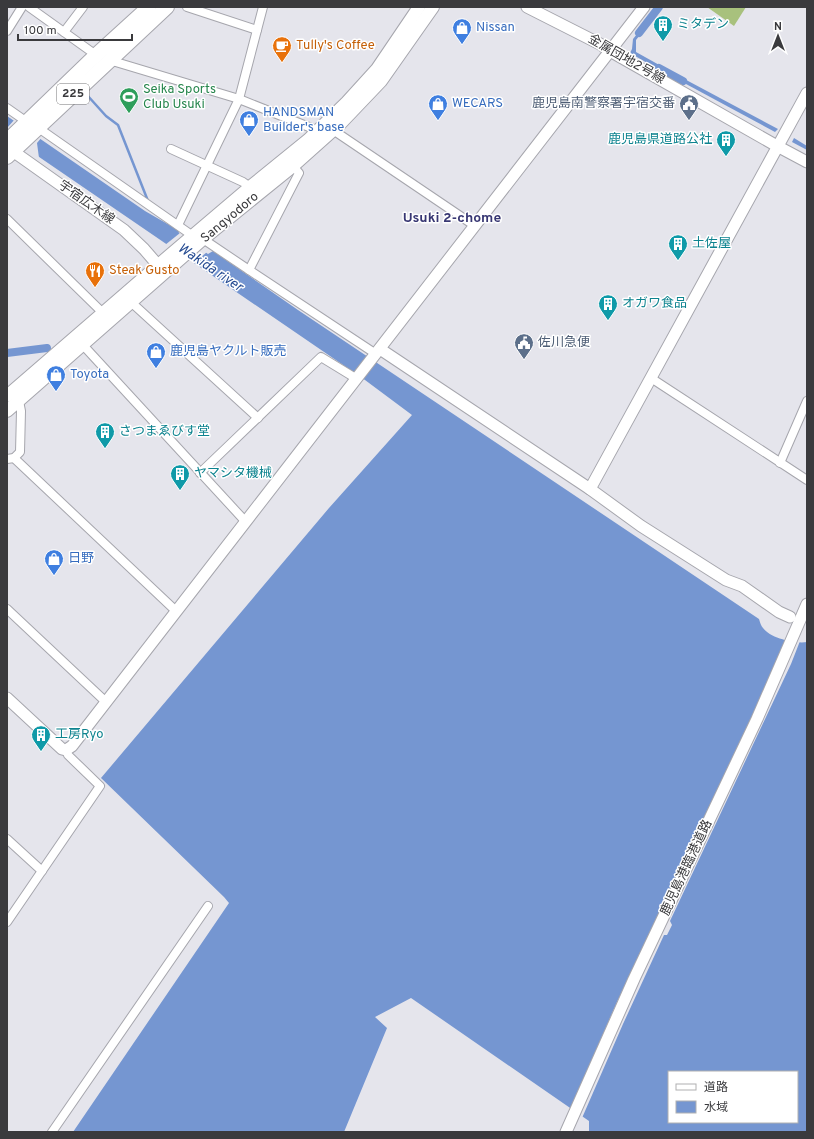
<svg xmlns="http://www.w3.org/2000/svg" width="814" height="1139" viewBox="0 0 814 1139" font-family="Overpass,'Noto Sans JP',sans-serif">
	<rect width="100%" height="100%" fill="#e5e5ec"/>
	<path fill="#a8c17d" d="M707 7H746L734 26Z"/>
	<g fill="#7596d1" fill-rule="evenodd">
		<path d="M645 24 647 26 636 40V52L670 71 668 75 630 53 632 49 633 39Z"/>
		<path d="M675 74 778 129 775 132 673 77Z"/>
		<path d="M7 116 145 211 178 230 179 233 208 254 213 251 298 310 759 619C760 622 761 626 763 628 770 638 795 644 807 642V1132H589V1121L411 998 375 1017 387 1028 344 1132H73L229 903 224 897 101 778 329 508 412 415 365 380 7 135ZM669 1072H797V1122H669Z"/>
		<path d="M794 138 807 146V150L792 142Z"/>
	</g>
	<g fill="#e5e5ec">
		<path d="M15 119 42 137 37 143 39 158 7 136V128Z"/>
		<path d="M180 233 207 252 193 264 165 245Z"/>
		<path d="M787 638 800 641 791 664 670 921 672 925 667 935H664L623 1024 582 1118 570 1110 617 1002 734 756Z"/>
	</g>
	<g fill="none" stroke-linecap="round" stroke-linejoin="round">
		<path stroke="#7596d1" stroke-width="2.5" d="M87 95 106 116 118 125 148 201"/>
		<g stroke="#7596d1" stroke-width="8">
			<path d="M639 33 659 7"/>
			<path d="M659 68 683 81"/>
			<path d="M7 353 47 348"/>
		</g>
		<g stroke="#a6a6ad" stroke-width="10">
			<g id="minor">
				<path d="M29 7 96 55"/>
				<path d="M187 7 257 30"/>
				<path d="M7 31 22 7"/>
				<path d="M64 32 83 7"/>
				<path d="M109 60 239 99 309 127 317 131"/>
				<path d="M7 108 27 122"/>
				<path d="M37 127 193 236"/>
				<path d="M333 130 475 226"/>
				<path d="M171 149 243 182 250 187"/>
				<path d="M293 166 299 173 249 270 376 354"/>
				<path d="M7 219 103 313"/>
				<path d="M178 225 239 99 263 7"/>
				<path d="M203 239 249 270"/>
				<path d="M132 303 258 418"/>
				<path d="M82 344 245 521"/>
				<path d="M651 378 807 480"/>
				<path d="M14 458 176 611"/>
				<path d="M7 459 14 458 20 452 21 411 19 401"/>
				<path d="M780 463 807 401"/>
				<path d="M200 473 321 357 357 379"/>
				<path d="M7 609 106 702"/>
				<path d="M7 839 42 871"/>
				<path d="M7 922 100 786 68 755 66 750"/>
				<path d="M52 1132 208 906"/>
			</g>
		</g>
		<g stroke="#a6a6ad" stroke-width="13">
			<g id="tertiary">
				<path d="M527 7 600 44 610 51 777 146 807 162"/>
				<path d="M7 147 124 230 144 249 163 271"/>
				<path d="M380 349 590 489 641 526 726 580 742 586 779 612 790 617"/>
				<path d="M590 489 807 93"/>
				<path d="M7 698 62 749 66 750 72 746 644 7"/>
				<path d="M566 1132 634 979 757 719 807 604"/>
			</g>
		</g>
		<g stroke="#a6a6ad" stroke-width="14">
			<g id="secondary">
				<path d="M7 396 170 255 250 187 308 140 347 102 377 69 419 7"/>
				<path d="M7 411 203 239 293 166 340 124 381 81 433 7"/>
			</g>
		</g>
		<g stroke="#a6a6ad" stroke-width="16">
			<g id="trunk">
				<path d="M7 141 94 57 149 7"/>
				<path d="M7 157 167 7"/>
			</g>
		</g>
		<use href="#minor" stroke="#fff" stroke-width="8"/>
		<use href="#tertiary" stroke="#fff" stroke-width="11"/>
		<use href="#secondary" stroke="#fff" stroke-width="12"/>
		<use href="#trunk" stroke="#fff" stroke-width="14"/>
	</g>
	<defs>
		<g id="building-pin" transform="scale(1)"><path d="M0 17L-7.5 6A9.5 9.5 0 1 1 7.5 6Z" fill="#0f9aa8" stroke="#fff"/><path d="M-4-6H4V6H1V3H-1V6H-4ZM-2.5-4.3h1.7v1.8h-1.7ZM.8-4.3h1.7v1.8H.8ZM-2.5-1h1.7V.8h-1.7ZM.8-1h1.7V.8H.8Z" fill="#fff"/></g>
		<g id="shop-pin" transform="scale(1)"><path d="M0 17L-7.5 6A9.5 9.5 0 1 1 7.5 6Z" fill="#3f7fe0" stroke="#fff"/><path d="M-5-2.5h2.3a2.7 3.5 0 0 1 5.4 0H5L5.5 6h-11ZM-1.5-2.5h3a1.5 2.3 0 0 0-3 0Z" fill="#fff"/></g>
		<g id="cafe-pin" transform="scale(1)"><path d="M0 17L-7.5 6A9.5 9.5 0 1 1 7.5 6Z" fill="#e8710a" stroke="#fff"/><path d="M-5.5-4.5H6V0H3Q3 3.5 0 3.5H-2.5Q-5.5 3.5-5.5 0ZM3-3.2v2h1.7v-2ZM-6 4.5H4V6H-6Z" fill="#fff"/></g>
		<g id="stadium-pin" transform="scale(1)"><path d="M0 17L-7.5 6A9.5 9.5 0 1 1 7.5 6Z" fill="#2e9e5b" stroke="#fff"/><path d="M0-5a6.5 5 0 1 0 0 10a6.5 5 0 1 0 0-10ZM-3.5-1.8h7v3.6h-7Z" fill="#fff"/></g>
		<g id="civic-pin" transform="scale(1)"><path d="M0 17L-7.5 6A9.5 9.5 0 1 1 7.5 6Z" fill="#5c6f8a" stroke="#fff"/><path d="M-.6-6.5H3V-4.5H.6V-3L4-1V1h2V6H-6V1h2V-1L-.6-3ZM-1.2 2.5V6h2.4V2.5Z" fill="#fff"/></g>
		<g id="restaurant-pin" transform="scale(1)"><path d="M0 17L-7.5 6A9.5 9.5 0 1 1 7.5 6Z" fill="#e8710a" stroke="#fff"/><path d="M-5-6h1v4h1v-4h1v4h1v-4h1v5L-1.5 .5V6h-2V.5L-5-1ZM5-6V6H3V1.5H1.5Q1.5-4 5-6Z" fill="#fff"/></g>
	</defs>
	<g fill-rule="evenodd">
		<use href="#building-pin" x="663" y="25"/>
		<use href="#shop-pin" x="462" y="28"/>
		<use href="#cafe-pin" x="282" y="46"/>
		<use href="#stadium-pin" x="129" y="97"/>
		<use href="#shop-pin" x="438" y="104"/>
		<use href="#civic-pin" x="689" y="104"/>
		<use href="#shop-pin" x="249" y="120"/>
		<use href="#building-pin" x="726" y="140"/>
		<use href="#building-pin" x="678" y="244"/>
		<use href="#restaurant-pin" x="95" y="271"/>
		<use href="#building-pin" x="608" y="304"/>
		<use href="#civic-pin" x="524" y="343"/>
		<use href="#shop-pin" x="156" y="352"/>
		<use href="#shop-pin" x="56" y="375"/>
		<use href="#building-pin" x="105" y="432"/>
		<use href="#building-pin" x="180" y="474"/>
		<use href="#shop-pin" x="54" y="559"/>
		<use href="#building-pin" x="41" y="735"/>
	</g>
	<g text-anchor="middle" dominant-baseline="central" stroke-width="3" stroke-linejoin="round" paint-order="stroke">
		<rect fill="#fff" stroke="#757577" stroke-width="1" x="57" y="84" width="32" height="20" rx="3"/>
		<g font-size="12" font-weight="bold" fill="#3a3a3d">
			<text x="73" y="94">225</text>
		</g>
		<g font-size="13" fill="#0d838f" stroke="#fff" text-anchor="start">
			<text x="677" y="25">ミタデン</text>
			<text x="712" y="140" text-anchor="end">鹿児島県道路公社</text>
			<text x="692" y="244">土佐屋</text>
			<text x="622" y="304">オガワ食品</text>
			<text x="119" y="432">さつまゑびす堂</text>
			<text x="194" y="474">ヤマシタ機械</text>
			<text x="55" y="735">工房Ryo</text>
		</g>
		<g font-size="13" fill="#366cbe" stroke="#fff" text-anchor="start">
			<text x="476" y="28">Nissan</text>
			<text x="452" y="104">WECARS</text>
			<text x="263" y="113">HANDSMAN<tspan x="263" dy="15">Builder's base</tspan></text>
			<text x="170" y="352">鹿児島ヤクルト販売</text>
			<text x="70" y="375">Toyota</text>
			<text x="68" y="559">日野</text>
		</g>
		<g font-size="13" fill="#c56008" stroke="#fff" text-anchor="start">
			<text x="296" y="46">Tully's Coffee</text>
			<text x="109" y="271">Steak Gusto</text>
		</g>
		<g font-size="13" fill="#3a3a3d" stroke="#fff">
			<text transform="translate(626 60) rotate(30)">金属団地2号線</text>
			<text transform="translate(86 203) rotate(35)">宇宿広木線</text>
			<text transform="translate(230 218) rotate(-40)">Sangyodoro</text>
			<text transform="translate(687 868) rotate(-65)">鹿児島港臨港道路</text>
		</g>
		<g font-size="13" fill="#27864d" stroke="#fff" text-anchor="start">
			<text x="143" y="90">Seika Sports<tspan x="143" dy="15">Club Usuki</tspan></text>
		</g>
		<g font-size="13" fill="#4e5e75" stroke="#fff" text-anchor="end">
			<text x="675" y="104">鹿児島南警察署宇宿交番</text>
			<text x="538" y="343" text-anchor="start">佐川急便</text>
		</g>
		<g font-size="14" font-weight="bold" fill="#383773" stroke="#fff">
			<text x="452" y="218">Usuki 2-chome</text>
		</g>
		<g font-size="14" font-style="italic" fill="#254b92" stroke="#fff">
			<text transform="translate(210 268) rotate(34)">Wakida river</text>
		</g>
	</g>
	<rect width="814" height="1139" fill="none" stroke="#3a3a3d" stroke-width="16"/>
	<rect x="668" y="1071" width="130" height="52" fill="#ffffff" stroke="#b0b0b1"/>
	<rect x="676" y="1084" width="20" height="6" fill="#ffffff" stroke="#b0b0b1"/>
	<text x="704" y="1091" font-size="12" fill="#3a3a3d">道路</text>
	<rect x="676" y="1101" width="20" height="12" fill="#7596d1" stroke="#b0b0b1"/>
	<text x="704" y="1111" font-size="12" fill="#3a3a3d">水域</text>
	<g transform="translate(778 36)" stroke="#ffffff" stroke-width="3" paint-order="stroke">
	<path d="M0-3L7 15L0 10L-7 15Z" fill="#3a3a3d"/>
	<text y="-6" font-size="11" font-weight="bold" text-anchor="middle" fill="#3a3a3d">N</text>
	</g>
	<path d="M18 34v6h114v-6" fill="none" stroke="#3a3a3d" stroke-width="2"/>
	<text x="24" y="34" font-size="12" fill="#3a3a3d" stroke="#ffffff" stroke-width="3" paint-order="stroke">100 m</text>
</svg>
